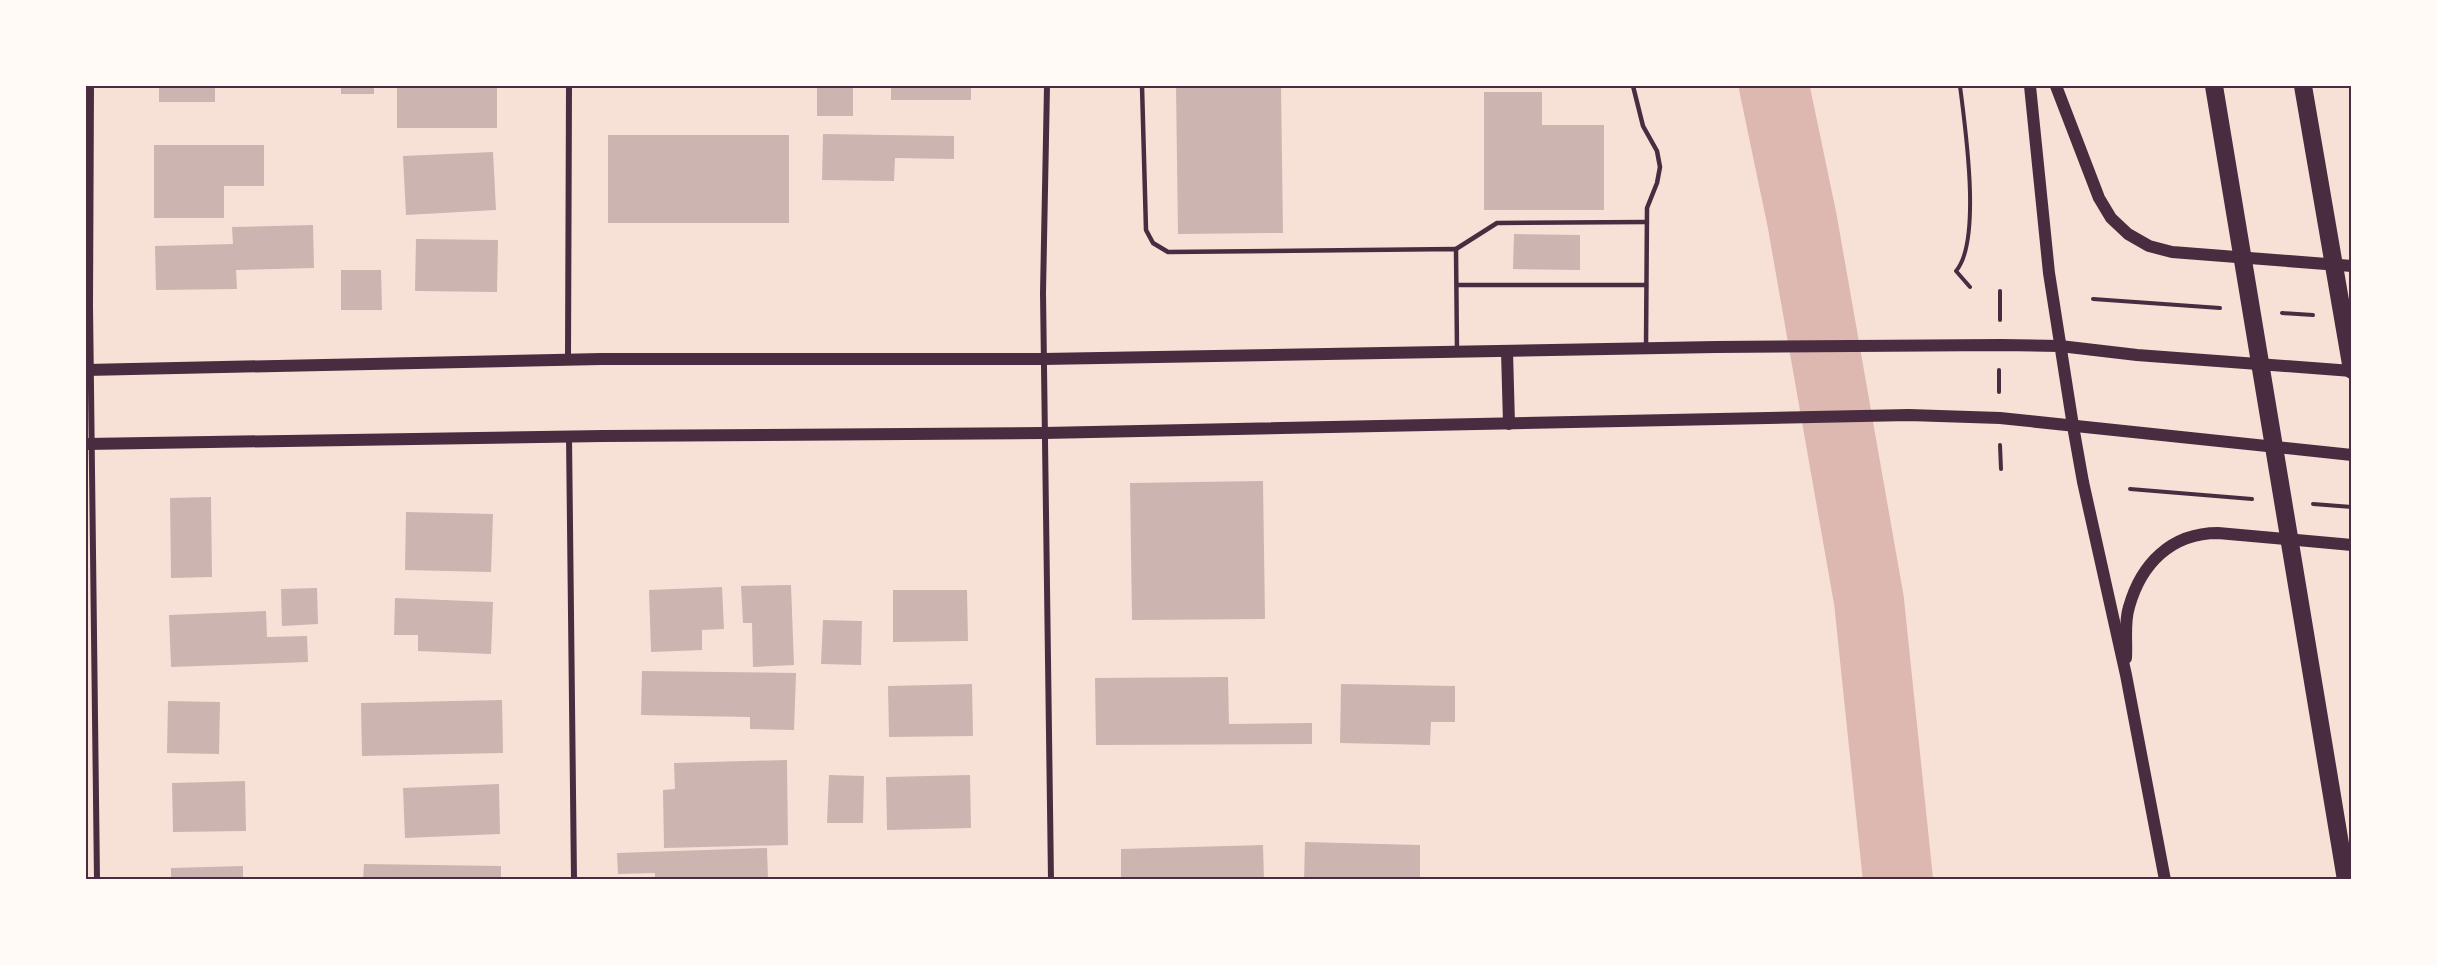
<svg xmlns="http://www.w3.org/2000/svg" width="2437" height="965" viewBox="0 0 2437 965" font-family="Spectral,serif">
	<rect width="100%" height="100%" fill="#f7e1d7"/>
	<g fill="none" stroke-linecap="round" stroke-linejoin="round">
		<path stroke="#dcb8b0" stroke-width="70" d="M1774 86 1802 220 1869 601 1898 880"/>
	</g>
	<g fill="#ccb4b1">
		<rect x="159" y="86" width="56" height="16"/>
		<rect x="341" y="86" width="33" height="8"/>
		<rect x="397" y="86" width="100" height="42"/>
		<rect x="817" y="86" width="36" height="30"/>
		<rect x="891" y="86" width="80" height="14"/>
		<path d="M1176 86H1281L1283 233 1178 234Z"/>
		<path d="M1484 92H1542V125H1604V210H1484Z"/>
		<path d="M823 134 954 136V159L895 158 894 181 822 180Z"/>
		<rect x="608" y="135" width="181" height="88"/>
		<path d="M154 145H264V186H224V218H154Z"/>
		<path d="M493 152 496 210 406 215 403 156Z"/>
		<path d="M313 225 314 268 236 270 237 289 156 290 155 246 233 244 232 227Z"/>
		<path d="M1514 234 1580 235V270L1513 269Z"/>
		<path d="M416 239 498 240 497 292 415 291Z"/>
		<path d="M341 270H381L382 310H341Z"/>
		<path d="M1263 481 1265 619 1132 620 1130 483Z"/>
		<path d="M211 497 212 577 171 578 170 498Z"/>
		<path d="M406 512 493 514 491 572 405 570Z"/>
		<path d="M791 585 794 665 753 667 752 623H743L741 586Z"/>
		<path d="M722 587 724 629 702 630V650L651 652 649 590Z"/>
		<path d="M317 588 318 624 282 626 281 589Z"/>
		<path d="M893 590H967L968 641 893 642Z"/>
		<path d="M395 598 493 602 491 654 418 651V635H394Z"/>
		<path d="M266 611 267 637 307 636 308 662 171 667 169 615Z"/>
		<path d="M823 620 862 621 861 665 821 664Z"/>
		<path d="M642 671 796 673 794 730 750 729V717L641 715Z"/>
		<path d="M1228 677 1229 724 1312 723V744L1096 745 1095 678Z"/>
		<path d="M972 684 973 736 889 737 888 686Z"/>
		<path d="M1341 684 1455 686V722H1431L1430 745 1340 743Z"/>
		<path d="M502 700 503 753 362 756 361 703Z"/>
		<path d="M168 701 220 702 219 754 167 753Z"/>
		<path d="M787 760 788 845 664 848 663 790 675 789 674 763Z"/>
		<path d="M829 775 864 776 863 823H827Z"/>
		<path d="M970 775 971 828 887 830 886 777Z"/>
		<path d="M245 781 246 831 173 832 172 783Z"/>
		<path d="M499 784 500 834 405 838 403 788Z"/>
		<path d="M1305 842 1420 845V880H1304Z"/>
		<path d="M1263 845 1264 880H1121V849Z"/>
		<path d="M767 848 768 880H655V873L618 874 617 853Z"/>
		<path d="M364 864 501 866V880H363Z"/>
		<path d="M243 866V880H171V868Z"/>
	</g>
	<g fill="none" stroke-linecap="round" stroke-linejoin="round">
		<g stroke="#4a2c40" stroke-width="4">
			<path d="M1960 86C1965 126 1982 241 1956 271L1970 287"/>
			<path d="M2000 291V320"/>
			<path d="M2093 299 2220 308"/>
			<path d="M2282 313 2313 315"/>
			<path d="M1999 392V370"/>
			<path d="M2000 445 2001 469"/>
			<path d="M2130 489 2252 499"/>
			<path d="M2313 504 2352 507"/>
		</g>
		<g stroke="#4a2c40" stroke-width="4.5">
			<path d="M1142 86 1146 230 1153 243 1168 252 1456 249 1457 351"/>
			<path d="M1633 86 1643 126 1657 151 1660 167 1657 183 1647 208 1646 348"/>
			<path d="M1456 249 1497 223 1647 222"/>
			<path d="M1457 285H1646"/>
		</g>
		<g stroke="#4a2c40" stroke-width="6">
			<path d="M91 86 90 306 97 880"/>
			<path d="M1047 86 1043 293 1051 880"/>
			<path d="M568 359 569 86"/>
			<path d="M569 436 574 880"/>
		</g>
		<g stroke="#4a2c40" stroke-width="12">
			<path d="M2030 86 2049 273 2073 426 2083 482 2126 675 2165 880"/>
			<path d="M2056 86 2099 198 2111 218 2128 234 2149 246 2172 252 2352 266"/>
			<path d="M1507 351 1509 424"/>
			<path d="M86 370 601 359H1043L1716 347 2001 345 2060 346 2137 355 2352 371"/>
			<path d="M86 444 603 436 1044 433 1909 415 2000 418 2352 455"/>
			<path d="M2126 658C2127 642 2124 622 2129 607 2141 564 2171 533 2218 533L2352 545"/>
		</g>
		<g stroke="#4a2c40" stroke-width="18">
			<path d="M2214 86 2346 880"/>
			<path d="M2303 86 2352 370"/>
		</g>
	</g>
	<rect width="2437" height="965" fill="none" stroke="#fffaf5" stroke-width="174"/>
	<rect x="87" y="87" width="2263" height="791" fill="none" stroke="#4a2c40" stroke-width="2"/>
</svg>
